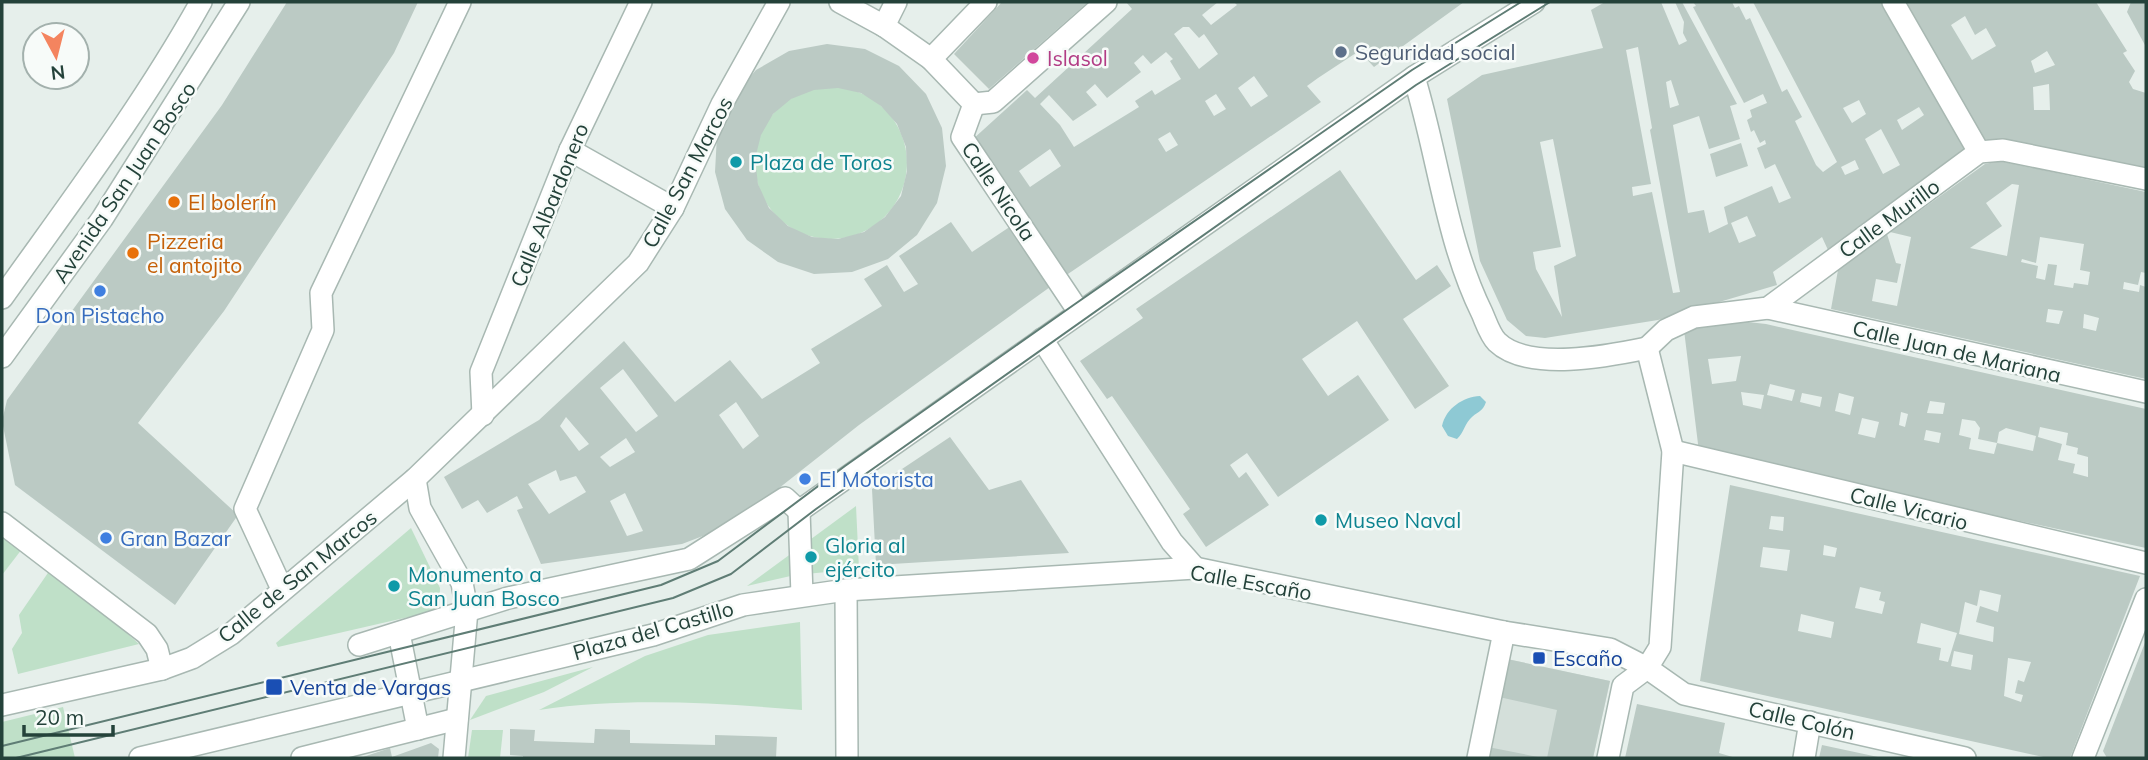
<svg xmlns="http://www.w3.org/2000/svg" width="2148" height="760" viewBox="0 0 2148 760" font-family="Mulish,sans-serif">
	<rect width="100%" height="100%" fill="#e6efeb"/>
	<path fill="#d4dfda" d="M1507 659 1610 681 1593 758H1486Z"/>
	<g fill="#bfe0c8">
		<circle cx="831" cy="163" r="76"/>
		<path d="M856 506 859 569 795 575 747 586Z"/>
		<path d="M411 528 440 588 439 610 278 647 276 643Z"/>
		<path d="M2 532 22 549 2 575Z"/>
		<path d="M52 567 139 644 18 674 12 649 22 633 19 615Z"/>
		<path d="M800 622 802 710C714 703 626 697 539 710L645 656 708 635Z"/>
		<path d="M593 667 544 692 470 720 486 696Z"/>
		<path d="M63 707 75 758H2V722Z"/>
		<path d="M472 730H503L500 758H468Z"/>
	</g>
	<path fill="#8ec9d4" d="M1480 396 1486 402C1483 412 1476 412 1470 419 1464 426 1464 432 1457 439L1448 436 1442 426C1446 408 1463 397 1480 396Z"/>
	<g fill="#bbcac4" fill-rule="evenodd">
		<path d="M287 2H418L394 53 224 311 138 423 238 515 175 605 15 485 2 421 7 400 222 105Z"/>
		<path d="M1002 2H1088L989 89 954 54Z"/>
		<path d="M1126 2H1218L1202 15 1211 25 1237 5 1234 2H1464L1374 67 1359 51 1318 78 1307 86 1321 102 1065 276 972 140 1027 90 1035 98 1132 9ZM1183 27H1189L1199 38 1204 34 1218 54 1199 69 1174 34ZM1166 52 1173 59 1170 61 1181 79 1155 95 1152 90 1135 101 1139 107 1074 147 1060 125 1040 104 1049 95 1073 121 1097 105 1086 92 1095 84 1107 98 1141 72 1134 63 1143 55 1151 64ZM1254 76 1268 96 1251 107 1238 88ZM1216 94 1226 109 1214 116 1205 101ZM1170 132 1178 145 1166 152 1158 139ZM1050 149 1061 166 1030 187 1019 171Z"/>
		<path d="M1605 2H1661L1679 45 1687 41 1683 33 1684 22 1675 2H1682L1737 104 1730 106 1740 139 1709 149 1699 116 1673 125 1688 213 1704 210 1709 233 1728 224 1724 207 1772 186 1779 203 1791 198 1775 164 1765 169 1757 148 1766 144 1765 140 1760 143 1754 130 1751 132 1747 120 1752 117 1750 110 1767 103 1763 94 1744 103 1693 7 1696 6 1693 2H1732L1735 8 1739 6 1746 20 1750 18 1782 92 1787 89 1802 117 1795 121 1816 165 1823 172 1837 162 1753 2H1882L1968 150 1828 250 1822 237 1773 272 1777 285 1658 320 1545 338 1526 336 1507 320 1480 261 1447 99 1482 75 1603 48 1591 10ZM1638 47 1652 128 1650 130 1680 292 1673 293 1652 192 1633 196 1632 187 1651 184 1626 50ZM1671 80 1679 105 1670 108 1666 82ZM1859 100 1866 114 1852 123 1843 108ZM1919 107 1924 115 1902 130 1897 120ZM1881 129 1900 165 1883 174 1865 139ZM1553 139 1576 256 1554 266 1562 317 1536 269 1533 252 1561 247 1540 142ZM1855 160 1859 169 1845 175 1841 167ZM1747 216 1756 236 1739 243 1731 223Z"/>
		<path d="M1904 2H2096L2127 51 2123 53 2135 71 2129 82 2133 89 2146 93V173L1983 139ZM1965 16 1975 35 1986 28 1996 46 1972 60 1951 25ZM2047 51 2055 65 2035 73 2031 61ZM2049 84 2050 110H2034L2033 87Z"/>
		<path d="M2131 2H2146V47L2127 12Z"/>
		<path d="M827 44 865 49 899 66 926 94 942 128 946 166 937 203 917 235 888 259 852 272 814 274 778 262 747 240 725 209 715 172 717 135 731 99 756 70 789 51ZM838 88 861 93 881 106 897 124 906 147 907 171 901 196 885 217 864 232 838 239 812 237 788 226 769 208 758 184 755 159 761 135 773 114 791 99 814 90Z"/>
		<path d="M1741 143 1748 166 1716 177 1710 154Z"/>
		<path d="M2000 161 2146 192V273L2141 272 2138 285 2124 282 2123 289 2139 292 2140 285 2146 287V379L1831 309 1838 270 1887 234 1896 263 1901 264 1897 283 1876 279 1872 301 1897 306 1911 237 1890 232 1985 164ZM2012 184 2019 185 2007 256 1970 248 2002 226 1986 203ZM2040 237 2084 244 2080 270 2090 272 2088 285 2074 283 2073 288 2054 285 2057 265 2048 264 2045 280 2036 278 2038 266 2021 262 2022 259 2036 263ZM2048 309 2063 311 2059 324 2046 322ZM2084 314 2099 318 2096 331 2083 328Z"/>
		<path d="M1340 170 1416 280 1437 265 1451 286 1403 319 1449 386 1415 409 1357 321 1302 359 1328 396 1358 375 1389 420 1278 497 1247 453 1230 465 1239 478 1246 472 1269 505 1206 547 1183 514 1190 509 1112 396 1107 399 1080 361 1143 318 1136 309Z"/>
		<path d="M951 222 972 252 1017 222 1057 282 859 425 755 507 708 534 682 544 541 564 517 510 523 508 517 496 487 513 478 500 462 509 444 477 539 420 624 341 675 402 730 360 762 399 820 363 811 349 882 306 864 279 887 265 904 292 918 284 899 256ZM623 369 658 416 636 432 600 388ZM736 402 759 436 743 449 719 415ZM566 417 589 444 579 451 560 426ZM626 438 635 452 610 467 600 457ZM556 470 560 481 576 476 586 492 549 514 528 484ZM625 493 643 531 627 536 610 501Z"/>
		<path d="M1730 320 1766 324 2146 409V548L1699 452 1684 330ZM1741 356 1736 381 1712 384 1708 359ZM1770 384 1795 390 1792 401 1767 395ZM1741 392 1764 395 1761 409 1743 405ZM1802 393 1822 397 1820 407 1800 402ZM1839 393 1854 397 1850 415 1835 411ZM1930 401 1945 403 1943 414 1927 413ZM1901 412 1908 414 1905 427 1899 425ZM1862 418 1879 422 1875 438 1858 434ZM1962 419 1975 421 1980 428 1978 439 1997 443 1994 454 1969 449 1971 438 1959 435ZM2040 427 2068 433 2066 445 2078 448 2077 454 2088 457V477L2073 473 2075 464 2058 460 2062 444 2038 437ZM2006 428 2036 436 2033 451 1997 443 1999 432ZM1926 430 1941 433 1939 443 1924 440Z"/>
		<path d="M950 437 989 490 1021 480 1069 553 876 565 872 489Z"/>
		<path d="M1730 485 2140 576 2070 758H2048L1700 681ZM1771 516 1784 517 1783 531 1769 529ZM1824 545 1837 548 1835 557 1823 555ZM1763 547 1790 550 1787 571 1760 567ZM1860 587 1881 592 1879 600 1885 602 1882 614 1855 608ZM1980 590 2001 595 1998 612 1980 606 1976 622 1994 627 1993 642 1959 634 1965 602 1977 606ZM1801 614 1834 622 1831 638 1798 631ZM1921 623 1957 633 1948 662 1939 660 1941 648 1917 643ZM1954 651 1973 655 1971 670 1951 666ZM2008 658 2031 662 2024 682 2018 680 2015 693 2023 695 2021 702 2004 696Z"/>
		<path d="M2146 640V758H2107L2103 751Z"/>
		<path d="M1507 659 1610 681 1593 758H1547L1557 710 1499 697Z"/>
		<path d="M1637 704 1725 723 1719 753 1736 758H1625Z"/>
		<path d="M510 729 535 730 534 741 594 743 595 729 630 730V743L715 745V735L777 737 776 758H523V756L510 755Z"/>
		<path d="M431 743 439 749 438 758H360L390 748 392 757Z"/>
		<path d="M1822 745 1878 757V758H1819Z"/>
		<path d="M1488 747 1538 757V758H1486Z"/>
	</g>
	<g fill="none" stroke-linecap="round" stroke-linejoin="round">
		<g stroke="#a8b8b2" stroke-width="24">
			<g id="minor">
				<path d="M840 2 884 26 931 59 974 104"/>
				<path d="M1893 2 1979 152"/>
				<path d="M884 26 896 2"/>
				<path d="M931 59 986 2"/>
				<path d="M1414 77C1438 155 1446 240 1482 313 1486 322 1490 335 1497 342 1528 372 1609 356 1647 348"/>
				<path d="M974 104 962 137 1079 312"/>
				<path d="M974 104 993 102 1106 2"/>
				<path d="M570 150 673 208"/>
				<path d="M2 298C71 201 143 106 201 2"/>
				<path d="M1768 308 2146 392"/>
				<path d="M1042 339 1172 542 1195 568"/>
				<path d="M1647 348 1666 330 1694 317 1768 308 1979 152 2003 150 2146 179"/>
				<path d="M2 357 102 219 239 2"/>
				<path d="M483 415 481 372 570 150 641 2"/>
				<path d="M1673 451 2146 563"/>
				<path d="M415 479 420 508 462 583 467 610 454 758"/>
				<path d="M799 511 802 595"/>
				<path d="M2 523 147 634 157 649 162 669"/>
				<path d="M282 589 245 509 323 330 321 293 460 2"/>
				<path d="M846 590 847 758"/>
				<path d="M399 633 418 729"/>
				<path d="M359 645 508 598 689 559 785 498 799 511 1414 77 1534 2"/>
				<path d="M2 705 162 669 192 658 231 634 415 479 638 263 673 208 722 104 779 2"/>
				<path d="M140 758 653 635 743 605 846 590 1195 568 1504 632 1610 649 1647 668 1684 694 1965 758"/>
				<path d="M302 758 457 719"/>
				<path d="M1478 758 1504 632"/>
				<path d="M1608 758 1623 686 1647 668 1660 647 1673 451 1647 348"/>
				<path d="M1804 758 1810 722"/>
				<path d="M2083 758 2146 599"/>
			</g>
		</g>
		<use href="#minor" stroke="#fff" stroke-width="21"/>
		<g stroke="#5f7d75" stroke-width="2">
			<path d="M2 746 661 585 718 561 845 466 1075 304 1412 70 1521 2"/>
			<path d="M16 758 673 598 731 574 816 509 1416 85 1550 2"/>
		</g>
	</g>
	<circle fill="#5c6f8a" stroke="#f7fbf9" stroke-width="2.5" cx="1341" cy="52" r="7"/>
	<circle fill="#d1479c" stroke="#f7fbf9" stroke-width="2.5" cx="1033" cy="58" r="7"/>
	<g fill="#0f9aa8" stroke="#f7fbf9" stroke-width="2.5">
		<circle cx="736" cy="162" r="7"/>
		<circle cx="1321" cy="520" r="7"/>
		<circle cx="811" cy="557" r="7"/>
		<circle cx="394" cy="586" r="7"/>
	</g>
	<g fill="#e8710a" stroke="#f7fbf9" stroke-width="2.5">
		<circle cx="174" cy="202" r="7"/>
		<circle cx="133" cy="253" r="7"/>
	</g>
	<g fill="#3f7fe0" stroke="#f7fbf9" stroke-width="2.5">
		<circle cx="100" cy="291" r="7"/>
		<circle cx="805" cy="479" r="7"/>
		<circle cx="106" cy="538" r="7"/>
	</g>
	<g fill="#1a4fb4" stroke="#f7fbf9" stroke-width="2.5">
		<rect x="1532" y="651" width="14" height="14" rx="3.5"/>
		<rect x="265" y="678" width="18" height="18" rx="3.5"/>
	</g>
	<g text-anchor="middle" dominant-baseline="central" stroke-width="5" stroke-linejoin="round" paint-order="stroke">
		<g font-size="21" fill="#4e5e75" stroke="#f7fbf9" text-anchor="start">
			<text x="1355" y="52">Seguridad social</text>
		</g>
		<g font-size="21" fill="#b23c85" stroke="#f7fbf9" text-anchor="start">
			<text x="1047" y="58">Islasol</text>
		</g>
		<g font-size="21" fill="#0d838f" stroke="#f7fbf9" text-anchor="start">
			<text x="750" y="162">Plaza de Toros</text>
			<text x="1335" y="520">Museo Naval</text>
			<text x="825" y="545">Gloria al<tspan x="825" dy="24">ejército</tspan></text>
			<text x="408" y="574">Monumento a<tspan x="408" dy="24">San Juan Bosco</tspan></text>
		</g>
		<g font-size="21" fill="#24423a" stroke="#f7fbf9">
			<text transform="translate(687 172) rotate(-62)">Calle San Marcos</text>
			<text transform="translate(124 182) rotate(-56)">Avenida San Juan Bosco</text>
			<text transform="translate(999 191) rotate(56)">Calle Nicola</text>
			<text transform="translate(549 205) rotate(-68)">Calle Albardonero</text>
			<text transform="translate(1889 218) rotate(-36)">Calle Murillo</text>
			<text transform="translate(1957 351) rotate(13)">Calle Juan de Mariana</text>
			<text transform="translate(1909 508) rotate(14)">Calle Vicario</text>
			<text transform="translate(297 576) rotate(-39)">Calle de San Marcos</text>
			<text transform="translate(1251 582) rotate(10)">Calle Escaño</text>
			<text transform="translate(653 630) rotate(-16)">Plaza del Castillo</text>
			<text transform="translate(1802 720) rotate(13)">Calle Colón</text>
		</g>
		<g font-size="21" fill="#c56008" stroke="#f7fbf9" text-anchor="start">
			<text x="188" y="202">El bolerín</text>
			<text x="147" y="241">Pizzeria<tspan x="147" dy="24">el antojito</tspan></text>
		</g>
		<g font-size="21" fill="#366cbe" stroke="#f7fbf9" text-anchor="start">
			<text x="100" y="315" text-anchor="middle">Don Pistacho</text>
			<text x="819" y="479">El Motorista</text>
			<text x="120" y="538">Gran Bazar</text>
		</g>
		<g font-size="21" fill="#164399" stroke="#f7fbf9" text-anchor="start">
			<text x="1553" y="658">Escaño</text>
			<text x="290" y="687">Venta de Vargas</text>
		</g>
	</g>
	<rect width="2148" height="760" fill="none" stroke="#24423a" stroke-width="7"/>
	<g transform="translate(56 56) rotate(173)"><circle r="33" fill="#f7fbf9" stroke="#a3b1ad" stroke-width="2"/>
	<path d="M0-5L12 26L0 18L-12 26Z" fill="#f4845f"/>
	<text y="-10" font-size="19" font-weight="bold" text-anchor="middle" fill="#24423a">N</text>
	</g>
	<path d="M24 725v10h89v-10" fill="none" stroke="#24423a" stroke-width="3.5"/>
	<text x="35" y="725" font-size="21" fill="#24423a" stroke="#f7fbf9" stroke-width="5" paint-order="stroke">20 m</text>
</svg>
